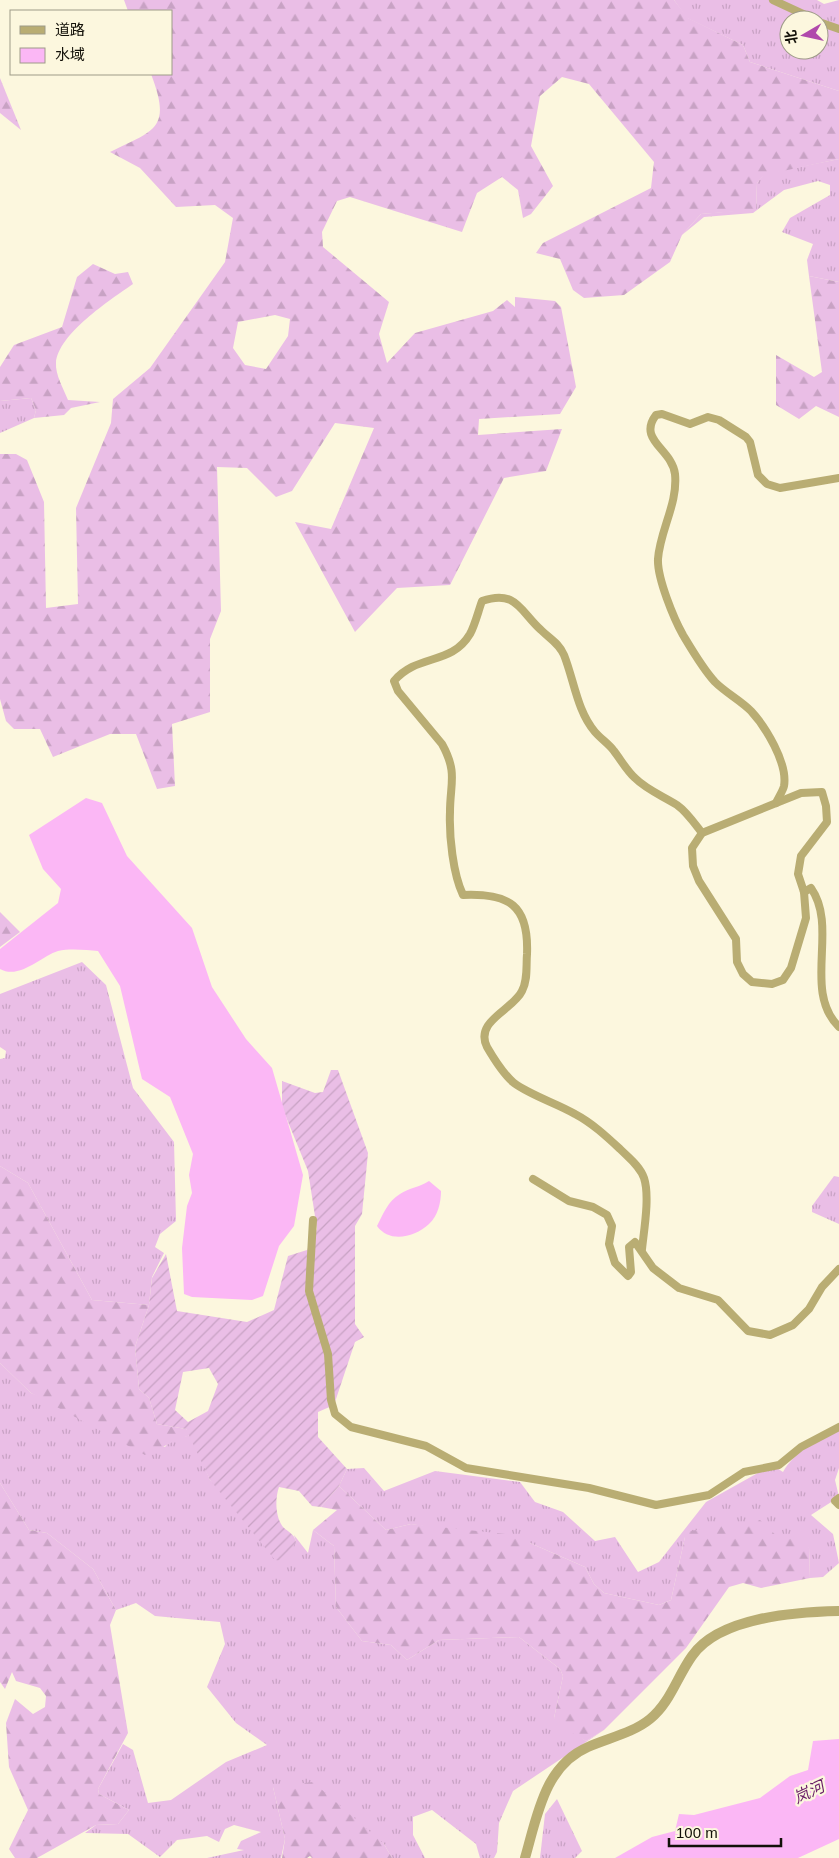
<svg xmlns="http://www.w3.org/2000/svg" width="839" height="1858" viewBox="0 0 839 1858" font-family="Arial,'Noto Sans SC',sans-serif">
	<defs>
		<pattern id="grass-tufts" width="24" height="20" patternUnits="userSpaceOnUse" patternTransform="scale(1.25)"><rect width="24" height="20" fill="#eabee6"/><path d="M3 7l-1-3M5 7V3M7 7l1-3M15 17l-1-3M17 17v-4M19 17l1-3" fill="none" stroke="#c8a2c4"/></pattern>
		<pattern id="forest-firs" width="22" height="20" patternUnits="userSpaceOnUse" patternTransform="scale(1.25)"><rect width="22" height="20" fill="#eabee6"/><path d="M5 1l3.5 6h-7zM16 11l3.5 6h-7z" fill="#c8a2c4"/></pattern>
		<pattern id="garden-furrows" width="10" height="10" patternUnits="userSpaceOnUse" patternTransform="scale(1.25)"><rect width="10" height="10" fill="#eabee6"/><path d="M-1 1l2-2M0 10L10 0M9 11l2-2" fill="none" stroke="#c8a2c4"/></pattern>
	</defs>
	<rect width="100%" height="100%" fill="#fcf7de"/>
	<g fill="url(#grass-tufts)" fill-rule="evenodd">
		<path d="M674 0H817L824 4 839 0V91L750 62 743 45 687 18ZM789 20H819V50H789Z"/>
		<path d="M839 159V282L809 276 807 260 813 244 782 232 790 218 830 195V185L818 181 784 190 753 213 704 217 682 235 701 214 756 209 757 183 764 174Z"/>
		<path d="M31 398 36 410 34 418 0 433V401Z"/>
		<path d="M82 962 106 985 133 1088 174 1142 176 1221 160 1234 155 1247 164 1253 152 1277 149 1305 92 1300 28 1183 0 1166V1059L5 1058 6 1051 0 1047V994Z"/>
		<path d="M834 1176 839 1177V1224L812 1212V1206Z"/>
		<path d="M0 1363 31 1393 165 1447 171 1440 191 1435 210 1480 296 1542 294 1535 308 1553 313 1530 334 1546 336 1607 362 1641 391 1645 407 1660 439 1640 519 1637 560 1669 563 1676 554 1718 586 1741 604 1730 513 1791 499 1823 497 1852 494 1858H480L476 1844 432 1810 413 1817V1835L425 1858H392L384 1844 273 1787 285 1839 281 1858H207L244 1850 237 1849 241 1841 261 1832 234 1825 225 1829 219 1842 207 1836 177 1840 160 1857 128 1834 85 1833 96 1825 118 1824 129 1810 99 1794 98 1789 123 1744 133 1750 148 1803 171 1800 226 1762 267 1745 236 1723 207 1687 225 1644 220 1622 155 1616 136 1603 116 1610 93 1569 47 1533 29 1530 0 1483Z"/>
		<path d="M839 1430V1468L835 1480 839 1497 811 1515 833 1534 839 1563 823 1577 810 1578 809 1548 784 1543 685 1537 671 1600 659 1605 604 1593 594 1584 585 1567 530 1543 411 1524 386 1530 339 1486 347 1469 364 1468 384 1491 435 1471 520 1482 535 1502 563 1512 595 1541 615 1537 638 1572 659 1562 706 1502 772 1465 783 1472C794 1452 818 1438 839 1430Z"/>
		<path d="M557 1799 582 1851 575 1858H540L545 1814Z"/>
	</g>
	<g fill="url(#forest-firs)" fill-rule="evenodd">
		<path d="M124 0H674L688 18 743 45 750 62 839 91V159L764 175 757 183 756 210 701 214 682 235 670 262 624 295 584 298 573 290 560 259 536 253 543 243 651 188 654 162 589 84 562 77 540 96 531 146 553 186 531 214 523 218 518 190 502 177 477 193 462 232 350 197 337 201 322 232 323 247 389 302 379 334 387 363 415 333 493 311 507 300 515 307V297L555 301 561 307 576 387 560 414 479 419 478 435 562 429 546 471 504 478 450 585 397 588 355 632 295 522 331 529 374 428 335 423 292 491 276 497 247 468 217 467 221 611 210 639V712L172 724 175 786 157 789 136 734H110L53 757 40 729H14L6 721 0 699V454H16L27 460 44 502 46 608 78 604 76 508 111 423 113 399 150 368 225 262 233 218 215 205 176 207 140 168 110 152C155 130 172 129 151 74H171V11H128ZM275 315 290 319 288 336 266 369 245 365 233 348 238 322Z"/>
		<path d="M0 78 21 130 0 113Z"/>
		<path d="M93 264 115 274 128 272 133 284C110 300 58 334 56 363 55 374 64 390 68 400L100 402 71 408 64 415 34 418 36 410 31 398 0 401V367L14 345 62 327 77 277Z"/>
		<path d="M809 276 839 282V417L816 406 799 419 776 405V355L814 377 822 372Z"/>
		<path d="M0 912 20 932 0 947Z"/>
		<path d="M0 1166 28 1183 92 1300 149 1305 135 1347 139 1389 149 1398 157 1424 186 1429 191 1435C174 1440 162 1448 145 1455L31 1393 0 1363Z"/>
		<path d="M0 1483 29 1530 47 1533 93 1569 116 1610 110 1625 128 1733 98 1789 99 1794 129 1810 118 1824 96 1825 37 1858H15L9 1849 28 1810 9 1767 6 1723 15 1699 33 1714 45 1707 46 1696 40 1688 16 1681 12 1672 5 1689 0 1682Z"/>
		<path d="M339 1486 386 1530 411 1524 524 1536 530 1543 585 1567 594 1584 604 1593 659 1605 671 1600 685 1537 690 1531 760 1520 784 1543 787 1539 803 1537 809 1548 810 1578 761 1588 743 1583 729 1587 686 1648 604 1730 586 1741 556 1724 554 1718 563 1676 560 1669 519 1637 439 1640 407 1660 391 1645 362 1641 336 1607 334 1546 313 1530 337 1510 321 1507Z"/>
		<path d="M313 1782 384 1844 392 1858H312L310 1856 307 1858H282L285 1839 273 1787Z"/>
	</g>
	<path fill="url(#garden-furrows)" fill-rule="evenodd" d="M331 1070H338L368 1153 362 1214 355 1226V1324L364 1337 355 1342 334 1405 318 1412V1437L347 1469 339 1486 321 1507 312 1506 299 1491 279 1487C275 1498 275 1517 283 1527 289 1533 294 1533 296 1542L284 1561 275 1560 210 1480 186 1429 157 1424 149 1398 139 1389 135 1347 149 1305 152 1278 166 1254 177 1311 247 1322 274 1310 288 1256 307 1250 317 1229 308 1171 282 1107V1081L315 1093 323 1092ZM209 1368 218 1384 208 1411 188 1422 175 1410 183 1372Z"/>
	<g fill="#fbb7f5">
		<path d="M86 798 102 803 127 856 192 928 212 987 246 1039 272 1068 303 1175 294 1226 279 1246 263 1296 252 1300 192 1297 184 1294 182 1248 187 1206 192 1193 189 1175 193 1154 170 1097 142 1079 120 986 98 951C87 950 70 948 58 951 41 956 20 980 0 969V949L58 903 61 889 43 869 29 835Z"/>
		<path d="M429 1181 441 1191C441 1202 438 1216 429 1224 414 1238 389 1243 377 1226 383 1214 388 1201 400 1194 409 1188 420 1187 429 1181Z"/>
		<path d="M839 1739V1839L798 1858H615L652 1837 675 1831 679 1814 694 1815 760 1798 790 1776 808 1770 813 1741Z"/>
	</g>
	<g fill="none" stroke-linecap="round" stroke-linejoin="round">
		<g stroke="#b9ad73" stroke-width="8">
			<path d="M773 0 816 20"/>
			<path d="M819 22 839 29"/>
			<path d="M822 792 826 806 827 822 801 856 798 874 804 892 806 918 791 968 783 980 772 984 752 982 743 974 737 962 736 939 699 881 693 866 692 848 702 833 801 793Z"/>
			<path d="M776 803C778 798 783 791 784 786 788 763 765 726 751 711 740 700 726 693 715 682 703 669 692 650 683 635 674 619 657 578 658 559 660 530 678 504 675 474 672 449 637 440 656 415L662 414 690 424 708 417 719 420 746 437 750 442 758 475 767 484 780 488 839 478"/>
			<path d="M804 892 811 888C839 928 802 990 839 1027"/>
			<path d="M533 1179 569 1201 593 1207 607 1215 612 1226 609 1244 615 1263 628 1276 631 1272 629 1247 635 1242 653 1268 679 1288 718 1300 748 1331 770 1335 793 1325 809 1309 822 1287 839 1269"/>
			<path d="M313 1220 309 1291 328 1354 331 1400 335 1414 351 1427 426 1446 466 1468 589 1488 656 1505 709 1495 744 1472 779 1465 801 1447 839 1427"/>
			<path d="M642 1249C644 1230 650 1196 644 1178 640 1166 628 1157 620 1149 606 1136 592 1123 575 1114 556 1103 532 1096 514 1083 503 1074 494 1059 487 1047 474 1021 513 1010 522 991 528 980 526 966 527 954 529 905 509 893 463 895 453 874 449 836 450 812 450 783 458 773 442 744L398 691 394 681C418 653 451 666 470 634 475 625 478 612 482 601 516 589 520 611 541 630 549 638 559 643 564 655 574 680 577 711 595 732 601 739 609 744 614 751 621 760 627 771 635 778 647 790 663 796 677 805 687 812 695 824 702 833"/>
			<path d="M839 1498 835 1501 839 1505"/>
		</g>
		<path stroke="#b9ad73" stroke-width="10" d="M525 1858C537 1817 544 1766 588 1747 608 1738 633 1733 650 1719 670 1703 677 1677 692 1656 719 1617 795 1612 839 1611"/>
	</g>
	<g text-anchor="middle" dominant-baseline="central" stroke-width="4.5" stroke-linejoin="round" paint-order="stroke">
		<g font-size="16" font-style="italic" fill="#691c67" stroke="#fcf7de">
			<text transform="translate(809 1792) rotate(-25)">岚河</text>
		</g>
	</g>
	<rect x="10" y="10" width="162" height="65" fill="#fcf7de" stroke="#9e9b88"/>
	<rect x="20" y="26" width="25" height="8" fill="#b9ad73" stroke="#9e9b88"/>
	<text x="55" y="35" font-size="15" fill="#121008">道路</text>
	<rect x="20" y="48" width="25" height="15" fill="#fbb7f5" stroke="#9e9b88"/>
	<text x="55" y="60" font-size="15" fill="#121008">水域</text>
	<g transform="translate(804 35) rotate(261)"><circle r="24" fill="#fcf7de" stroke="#9e9b88"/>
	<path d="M0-4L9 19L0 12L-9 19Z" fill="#b049ac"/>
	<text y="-8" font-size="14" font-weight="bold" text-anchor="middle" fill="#121008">北</text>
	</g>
	<path d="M669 1838v8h112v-8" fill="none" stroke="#121008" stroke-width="2.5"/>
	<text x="676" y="1838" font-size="15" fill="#121008" stroke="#fcf7de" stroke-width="4" paint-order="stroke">100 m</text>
</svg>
